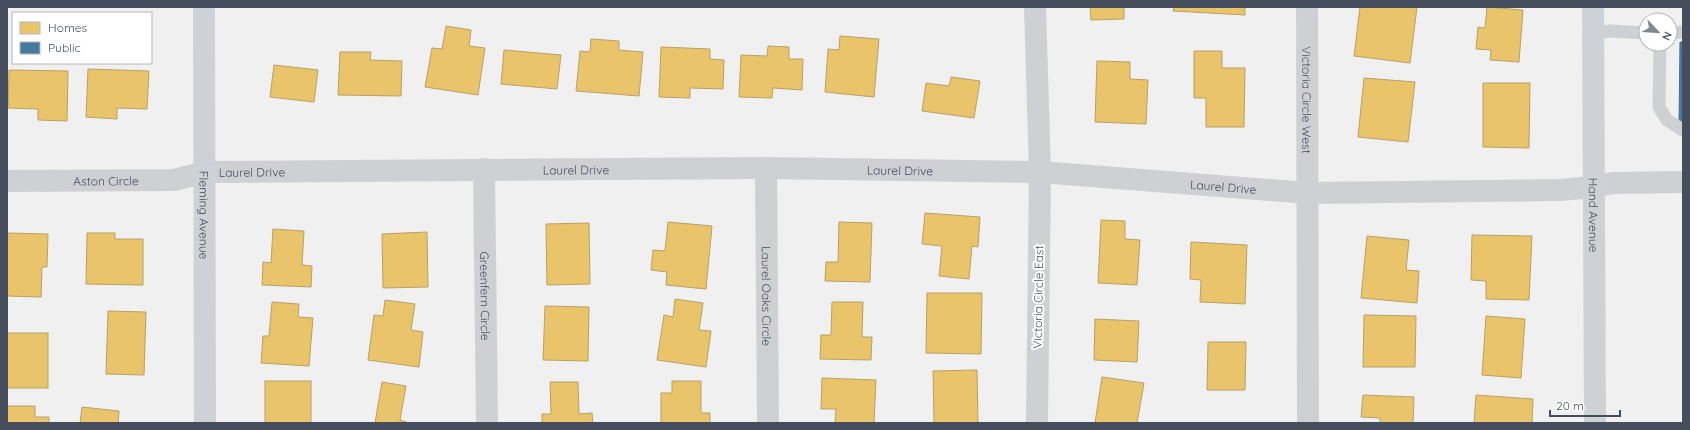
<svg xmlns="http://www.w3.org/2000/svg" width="1690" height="430" viewBox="0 0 1690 430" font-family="Quicksand,sans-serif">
	<rect width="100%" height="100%" fill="#f0f0f0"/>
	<g fill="#e9c46a" stroke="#b8a166">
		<path d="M1090 7H1124V19L1091 20Z"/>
		<path d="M1174 7H1245V15L1173 11Z"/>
		<path d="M1360 7H1417L1410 63 1354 56Z"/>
		<path d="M1487 7 1523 10 1519 62 1490 60 1491 50 1476 49 1478 27 1485 28Z"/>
		<path d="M446 26 471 30 469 46 485 48 478 95 425 87 432 48 442 49Z"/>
		<path d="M840 36 879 39 874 97 825 92 828 49 839 50Z"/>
		<path d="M591 39 619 41V50L643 52 639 96 576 91 580 51 590 52Z"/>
		<path d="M768 46 789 47V59H803L802 90 773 88 772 98 739 97 741 55 767 56Z"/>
		<path d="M661 47 710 49V59L724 60 723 89 690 88V98L659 97Z"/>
		<path d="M504 50 561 55 557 89 501 84Z"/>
		<path d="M1194 51H1222V68H1245L1244 127H1206V98H1194Z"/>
		<path d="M340 52H371L370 60 402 61 401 96 338 95Z"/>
		<path d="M1097 61 1130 62V79L1148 80 1146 124 1095 122Z"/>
		<path d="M274 65 318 70 314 102 270 97Z"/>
		<path d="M88 69 149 71 147 109 117 108V119L86 117Z"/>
		<path d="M9 70 68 71 67 121 38 120V109L8 108Z"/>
		<path d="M951 77 980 81 974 118 922 111 926 83 949 86Z"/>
		<path d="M1364 78 1415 82 1408 142 1358 137Z"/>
		<path d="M1483 83H1530L1529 148 1483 147Z"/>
		<path d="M925 213 980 217 978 247 972 246 969 279 939 276 942 246 922 244Z"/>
		<path d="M1101 220 1125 221V239L1140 240 1137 285 1098 283Z"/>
		<path d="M668 222 712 226 706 289 666 285 667 272 651 270 653 250 665 251Z"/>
		<path d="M839 222 872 223 870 282 825 281 826 262H838Z"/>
		<path d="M589 223 590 284 547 285 546 224Z"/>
		<path d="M273 229 304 231 302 265 312 266 311 287 262 285 263 262 271 263Z"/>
		<path d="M427 232 428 287 383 288 382 234Z"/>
		<path d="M7 233 48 234 47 267H42L41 297 7 296Z"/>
		<path d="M87 233H115V239H143V285L86 284Z"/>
		<path d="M1472 235 1532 236 1529 300 1486 299V281L1471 280Z"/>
		<path d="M1367 236 1409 240 1406 270 1419 271 1417 303 1361 298Z"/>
		<path d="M1191 242 1247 245 1245 304 1200 302 1201 280 1190 279Z"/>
		<path d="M927 293H982L981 354 926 353Z"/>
		<path d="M675 299 703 303 699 330 711 331 706 367 657 360 664 315 673 317Z"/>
		<path d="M385 300 415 304 411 330 423 332 419 367 368 360 374 315 383 316Z"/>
		<path d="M272 302 299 304 298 317 313 318 309 366 261 363 263 336H269Z"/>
		<path d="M832 302H863L862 337H872L871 360 820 359 821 335H831Z"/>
		<path d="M545 306 589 307 588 361 543 360Z"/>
		<path d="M108 311 146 312 144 375 106 374Z"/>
		<path d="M1364 315 1416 316 1415 367H1363Z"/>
		<path d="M1486 316 1525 319 1521 378 1482 375Z"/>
		<path d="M1095 319 1139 321 1137 362 1094 360Z"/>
		<rect x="7" y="333" width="41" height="55"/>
		<path d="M1208 342H1246L1245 390H1207Z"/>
		<path d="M977 370 978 423H934L933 371Z"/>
		<path d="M1102 377 1144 383 1137 423H1095Z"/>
		<path d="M822 378 876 380 874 423H835L836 409H821Z"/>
		<rect x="265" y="381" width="46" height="42"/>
		<path d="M672 381H701V413H710V423H661V393H672Z"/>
		<path d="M382 382 406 386 400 420 409 423H375Z"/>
		<path d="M550 382H578L579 414 592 413 593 423H542V414H551Z"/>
		<path d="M1363 395 1414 397 1413 423H1380V418L1361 417Z"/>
		<path d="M1476 395 1533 399 1532 423H1474Z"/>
		<path d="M7 406H35V417H49V423H7Z"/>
		<path d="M82 407 119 411 118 423H80Z"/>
	</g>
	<path fill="#457b9d" stroke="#456e8a" d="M1680 42H1683V127H1679Z"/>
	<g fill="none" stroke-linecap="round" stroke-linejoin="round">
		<g stroke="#ced0d3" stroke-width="13">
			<path d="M1593 33 1610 31 1646 33"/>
			<path d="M1670 33 1683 32"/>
			<path d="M1660 44 1659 107 1667 120 1683 130"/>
		</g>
		<g stroke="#ced0d3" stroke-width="22">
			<path d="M1035 7 1040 172 1037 423"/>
			<path id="s1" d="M1307 7 1308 423"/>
			<path id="s2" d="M766 168 768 423"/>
			<path id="s3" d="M484 169 487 423"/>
			<path id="s4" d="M7 181 174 180 205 172 766 168 1040 172 1308 193 1560 190 1593 187 1612 183 1683 182"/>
		</g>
		<g stroke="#ced1d5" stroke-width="22">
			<path id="s5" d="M204 7 205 423"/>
			<path id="s6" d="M1593 7 1595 423"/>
		</g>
	</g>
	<g text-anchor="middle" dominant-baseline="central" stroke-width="4" stroke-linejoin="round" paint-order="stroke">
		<g font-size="12" fill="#464e5d" stroke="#fff">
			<text stroke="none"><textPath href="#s1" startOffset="93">Victoria Circle West</textPath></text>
			<text stroke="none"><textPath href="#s4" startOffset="570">Laurel Drive</textPath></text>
			<text stroke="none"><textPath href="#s4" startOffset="894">Laurel Drive</textPath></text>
			<text stroke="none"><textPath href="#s4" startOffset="246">Laurel Drive</textPath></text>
			<text stroke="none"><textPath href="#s4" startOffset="99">Aston Circle</textPath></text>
			<text stroke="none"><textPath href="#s4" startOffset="1218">Laurel Drive</textPath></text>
			<text stroke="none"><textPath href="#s5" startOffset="208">Fleming Avenue</textPath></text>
			<text stroke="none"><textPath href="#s6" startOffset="208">Hand Avenue</textPath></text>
			<text stroke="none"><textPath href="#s3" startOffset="127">Greenfern Circle</textPath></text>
			<text stroke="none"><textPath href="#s2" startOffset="128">Laurel Oaks Circle</textPath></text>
			<text transform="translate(1038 297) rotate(-89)">Victoria Circle East</text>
		</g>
	</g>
	<rect width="1690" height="430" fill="none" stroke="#464e5d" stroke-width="16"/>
	<rect x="12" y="12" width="140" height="52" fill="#ffffff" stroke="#b5b8be"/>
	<rect x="20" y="22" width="20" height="12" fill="#e9c46a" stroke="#b5b8be"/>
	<text x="48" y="32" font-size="12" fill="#464e5d">Homes</text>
	<rect x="20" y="42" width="20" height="12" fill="#457b9d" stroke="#b5b8be"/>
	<text x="48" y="52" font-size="12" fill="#464e5d">Public</text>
	<g transform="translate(1658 32) rotate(115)"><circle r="19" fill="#ffffff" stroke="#b5b8be"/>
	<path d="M0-3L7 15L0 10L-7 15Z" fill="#828790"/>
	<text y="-6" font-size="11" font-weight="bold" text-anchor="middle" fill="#464e5d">N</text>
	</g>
	<path d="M1550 410v6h70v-6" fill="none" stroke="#464e5d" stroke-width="2"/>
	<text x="1556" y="410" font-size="12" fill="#464e5d" stroke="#ffffff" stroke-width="3" paint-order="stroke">20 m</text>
</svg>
